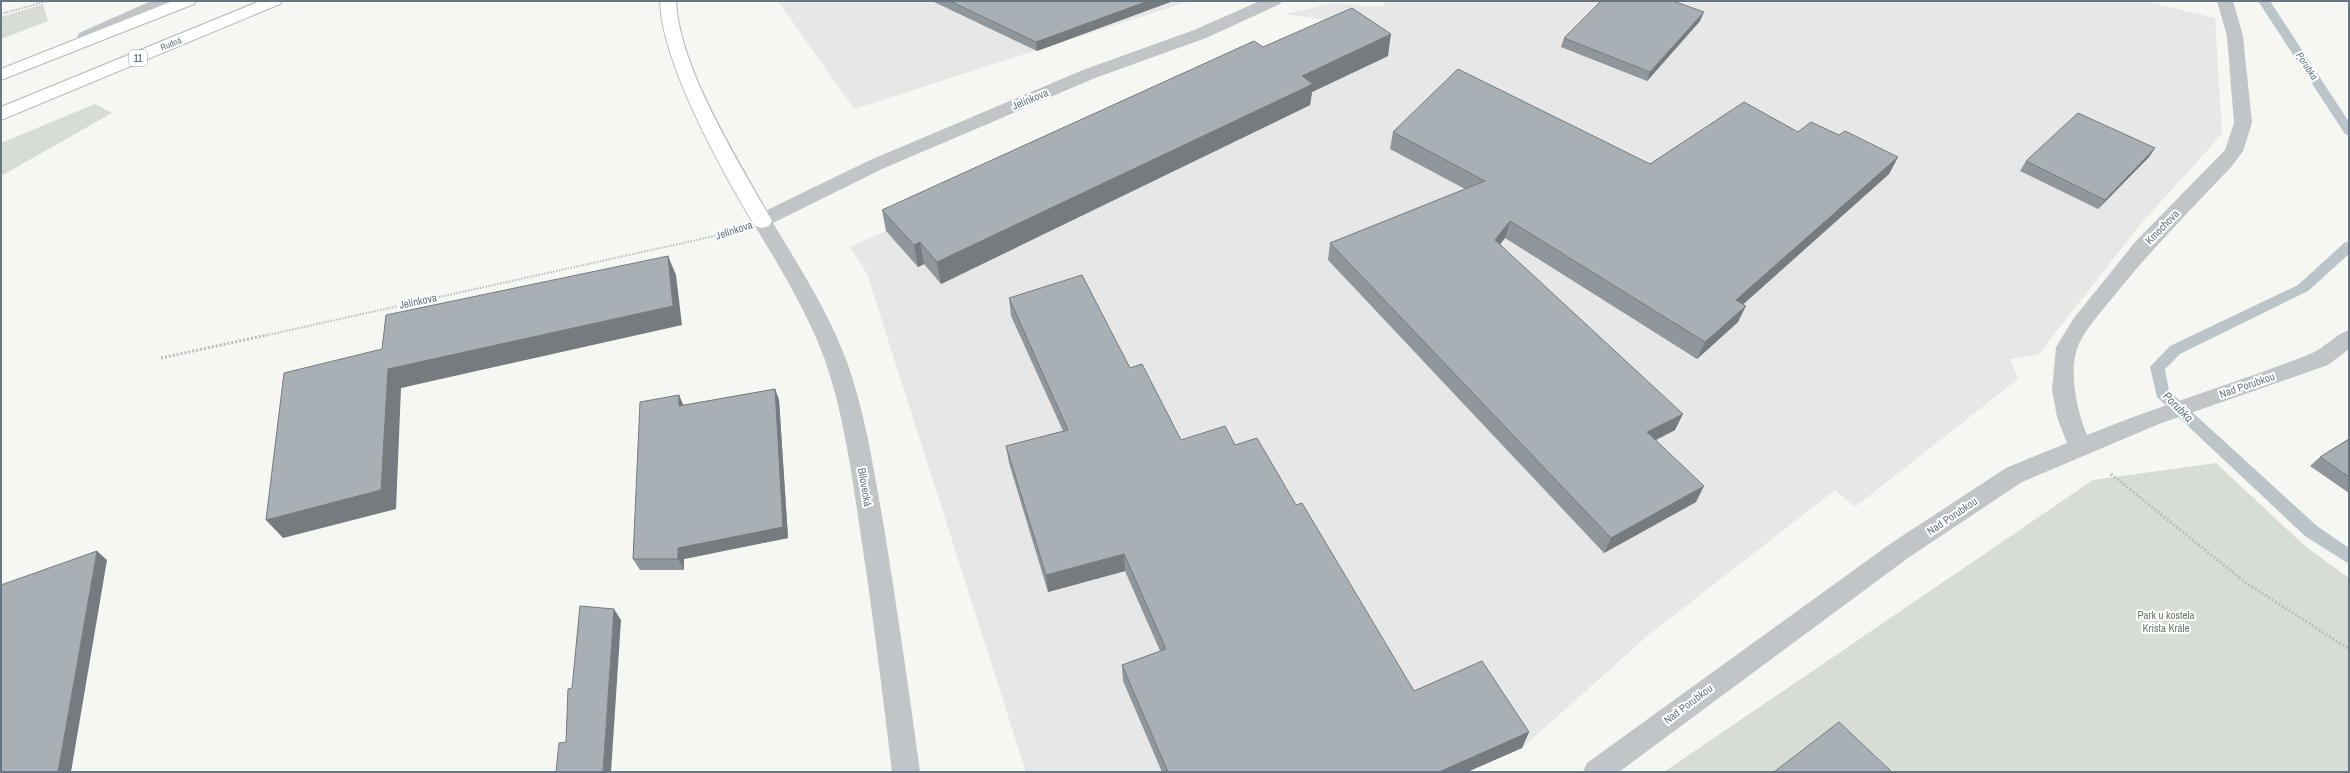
<svg xmlns="http://www.w3.org/2000/svg" width="2350" height="773" viewBox="0 0 2350 773" font-family="'Archivo Narrow',sans-serif">
	<rect width="100%" height="100%" fill="#f6f6f3"/>
	<g fill="#e6e7e6">
		<path d="M778 1H1190L854 109Z"/>
		<path d="M1388 1H2144L2215 18 2222 134 2139 226 2038 355 2010 359 2018 379 1855 507 1835 490 1646 637 1522 748 1467 772H1026L867 274 850 247 892 228 1327 20 1285 14 1334 3 1381 7Z"/>
	</g>
	<g fill="#d7ddd4">
		<path d="M43 4 48 21 1 39V17Z"/>
		<path d="M95 104 112 113 1 176V143Z"/>
		<path d="M2216 463 2306 547 2349 578V772H1664L2093 480Z"/>
	</g>
	<g fill="none" stroke-linecap="round" stroke-linejoin="round">
		<g fill="#bbc5c9" fill-rule="evenodd">
			<path d="M2258 1H2270L2349 122V135L2345 134Z"/>
			<path d="M2349 241V254L2308 291 2180 354 2165 369 2169 391 2317 526 2349 548V564L2305 536 2157 397 2150 367 2170 346 2298 285 2344 243Z"/>
		</g>
		<g stroke="#b6b9bc" stroke-width="2">
			<g id="highway">
				<path d="M173 1H196L194 4 1 80V69Z"/>
				<path d="M260 1H282L280 4 1 120V107Z"/>
				<path d="M660 1H676C679 68 739 162 772 221L769 226 762 228 755 226C722 171 662 64 660 1Z"/>
			</g>
		</g>
		<g stroke="#bbbdbf" stroke-width="2" stroke-dasharray="1.5 1.5" stroke-linecap="butt">
			<path d="M1 14 47 1"/>
			<path d="M263 336 728 233"/>
		</g>
		<g stroke="#bbbdbf" stroke-width="3" stroke-dasharray="2 2" stroke-linecap="butt">
			<path d="M161 358 267 335"/>
			<path d="M2111 474 2246 583 2349 649"/>
		</g>
		<g fill="#c1c5c8" fill-rule="evenodd">
			<path d="M151 1H172L170 4 91 41H79L77 37 79 33Z"/>
			<path d="M1260 1H1282L1280 4 1206 38 1095 78 882 169 773 223C800 268 829 313 847 362 866 415 874 472 884 527 897 608 909 690 920 772H892C882 689 872 606 859 523 851 469 843 412 825 360 807 311 779 266 752 221L755 216 868 161 1083 70 1194 30Z"/>
			<path d="M2217 1H2233L2243 36 2252 123 2243 151 2232 166C2191 209 2150 251 2113 297 2101 312 2086 328 2078 346 2068 371 2077 411 2087 435 2160 405 2237 383 2310 354 2325 348 2334 335 2349 330V349L2328 365 2159 424 2022 482 1908 558 1619 772H1583L1587 763 1890 544 2006 468 2067 443 2057 417 2052 390 2056 347 2074 318 2136 241 2225 150 2234 123 2227 36Z"/>
		</g>
		<use href="#highway" fill="#fff" fill-rule="evenodd"/>
	</g>
	<g fill="#90979c">
		<path d="M932 1H1173L1037 51Z"/>
		<path d="M1700 21 1647 81 1561 47 1564 38Z"/>
		<path d="M1263 47 1388 56 1312 92 1310 105 941 284 924 264 918 267 886 231 882 210Z"/>
		<path d="M1393 132 1650 164 1798 132 1839 135 1898 157 1889 174 1743 304 1738 322 1697 359 1505 238 1500 244 1675 430 1656 440 1696 502 1604 553 1328 260 1330 243 1465 189 1390 149Z"/>
		<path d="M2155 148 2149 157 2098 209 2020 171 2026 161Z"/>
		<path d="M1009 298 1130 368 1181 440 1235 445 1296 505 1414 691 1529 732 1522 748 1467 772H1162L1123 681 1122 665 1160 651 1125 571 1048 592 1009 463 1006 446 1063 431 1011 316Z"/>
		<path d="M775 389 779 400 788 538 684 559V570H640L633 559 679 395 683 405Z"/>
		<path d="M2349 439V493L2310 466 2320 457Z"/>
	</g>
	<g fill="#767b7f">
		<path d="M1148 1H1173L1037 51 1036 42Z"/>
		<path d="M1704 12 1700 21 1647 81 1650 72Z"/>
		<path d="M1391 34 1388 56 1312 92 1310 105 941 284 937 262 1302 76Z"/>
		<path d="M2155 148 2149 157 2098 209 2105 200Z"/>
		<path d="M1898 157 1889 174 1729 317 1736 300Z"/>
		<path d="M1510 221 1505 238 1491 256 1495 240Z"/>
		<path d="M920 242 924 264 918 267 914 245Z"/>
		<path d="M668 256 676 275 682 325 401 388 396 509 283 538 266 520 388 369Z"/>
		<path d="M1746 306 1738 322 1697 359 1705 342Z"/>
		<path d="M775 389 779 400 788 538 684 559V570L678 559V548Z"/>
		<path d="M679 395 684 407 679 406Z"/>
		<path d="M1683 414 1675 430 1640 448 1647 432Z"/>
		<path d="M1704 486 1696 502 1604 553 1611 538Z"/>
		<path d="M97 551 107 560 71 772H58Z"/>
		<path d="M1124 554 1125 571 1048 592 1046 575Z"/>
		<path d="M614 609 621 620 611 772H603Z"/>
		<path d="M1529 732 1522 748 1467 772H1439Z"/>
	</g>
	<g fill="#a8b0b5" stroke="#767b7f">
		<path d="M950 1H1148L1036 42Z"/>
		<path d="M1601 1H1673L1704 12 1650 72 1564 38Z"/>
		<path d="M1352 8 1391 34 1302 76 1313 84 937 262 920 242 914 245 882 210 1254 41 1263 47Z"/>
		<path d="M1458 69 1650 164 1744 102 1798 132 1811 122 1839 135 1845 131 1898 157 1736 300 1746 306 1705 342 1510 221 1495 240 1683 414 1647 432 1704 486 1611 538 1330 243 1485 181 1393 132Z"/>
		<path d="M2078 113 2155 148 2105 200 2026 161Z"/>
		<path d="M668 256 673 306 388 369 381 490 266 520 284 373 382 349 386 315Z"/>
		<path d="M1082 275 1130 368 1142 364 1181 440 1225 426 1235 445 1257 438 1296 505 1302 503 1414 691 1482 661 1529 732 1439 772H1168L1122 665 1166 649 1124 554 1046 575 1006 446 1068 430 1009 298Z"/>
		<path d="M775 389 783 527 678 548V559H633L640 402 679 395V406Z"/>
		<path d="M2349 439V477L2320 457Z"/>
		<path d="M97 551 58 772H1V585Z"/>
		<path d="M580 606 614 609 603 772H556L559 743 566 742 568 689 572 688Z"/>
		<path d="M1839 722 1892 772H1774Z"/>
	</g>
	<g text-anchor="middle" dominant-baseline="central" stroke-width="4" stroke-linejoin="round" paint-order="stroke">
		<g font-size="9" fill="#667682" stroke="#fff">
			<text transform="translate(171 44) rotate(-22)">Rudná</text>
		</g>
		<rect fill="#fff" stroke="#949fa8" stroke-width="1" x="129" y="50" width="18" height="16" rx="3"/>
		<g font-size="10" font-weight="bold" fill="#667682">
			<text x="138" y="58">11</text>
		</g>
		<g font-size="10" font-style="italic" fill="#62777f" stroke="#fff">
			<text transform="translate(2307 66) rotate(57)">Porubka</text>
		</g>
		<g font-size="11" fill="#667682" stroke="#fff">
			<text transform="translate(1030 99) rotate(-23)">Jelínkova</text>
			<text transform="translate(2162 227) rotate(-46)">Kmochova</text>
			<text transform="translate(734 230) rotate(-18)">Jelínkova</text>
			<text transform="translate(418 301) rotate(-12)">Jelínkova</text>
			<text transform="translate(2247 385) rotate(-19)">Nad Porubkou</text>
			<text transform="translate(865 487) rotate(80)">Bílovecká</text>
			<text transform="translate(1952 516) rotate(-34)">Nad Porubkou</text>
			<text transform="translate(1688 704) rotate(-37)">Nad Porubkou</text>
		</g>
		<g font-size="11" fill="#697a65" stroke="#fff">
			<text x="2166" y="615">Park u kostela<tspan x="2166" dy="13">Krista Krále</tspan></text>
		</g>
		<g font-size="12" font-style="italic" fill="#62777f" stroke="#fff">
			<text transform="translate(2178 407) rotate(45)">Porubka</text>
		</g>
	</g>
	<rect width="2350" height="773" fill="none" stroke="#667682" stroke-width="4"/>
</svg>
